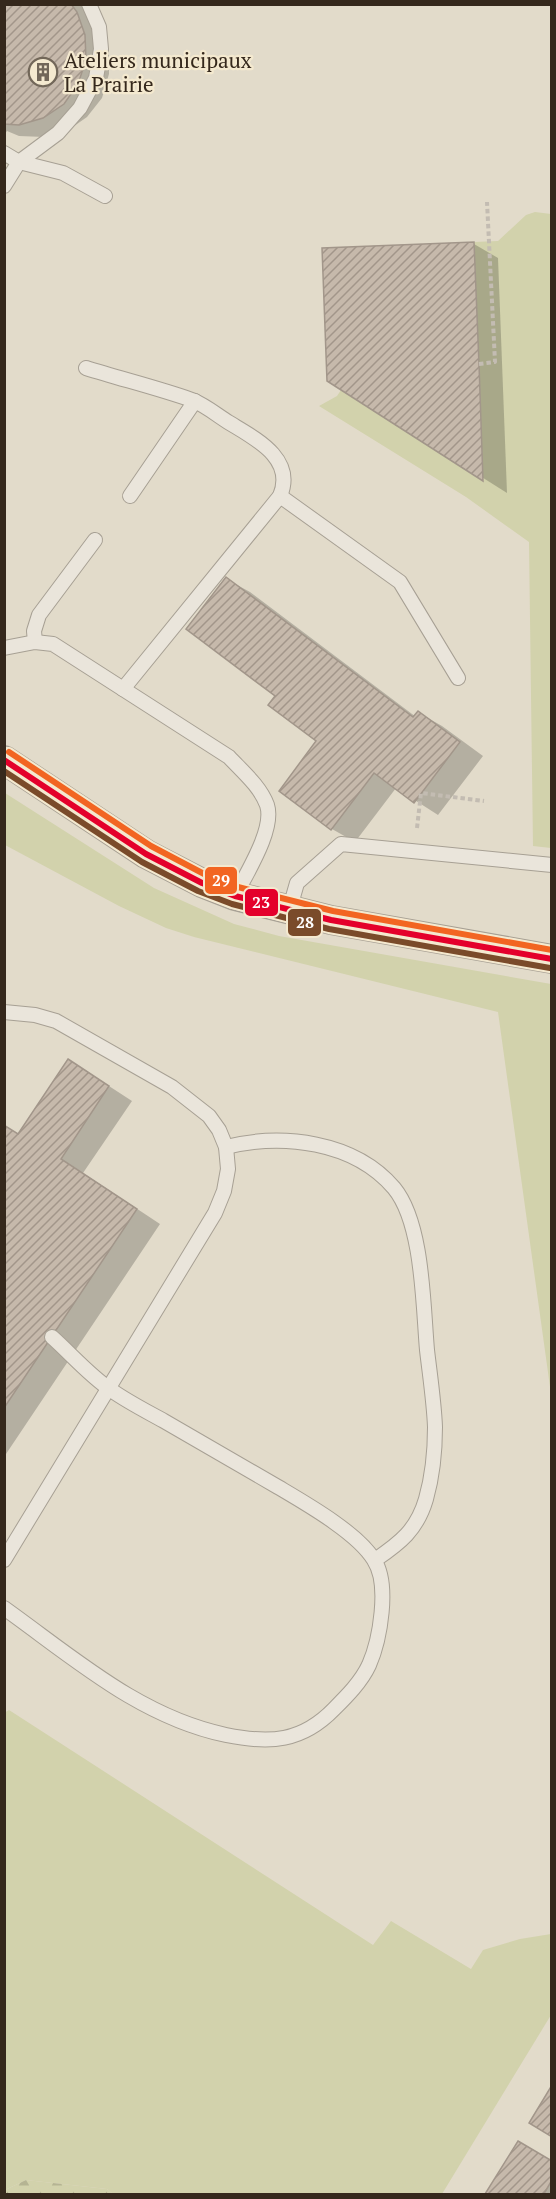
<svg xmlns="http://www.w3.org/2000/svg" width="556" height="2199" viewBox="0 0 556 2199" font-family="'PT Serif',serif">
	<defs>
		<pattern id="forest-firs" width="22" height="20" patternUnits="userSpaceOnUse" patternTransform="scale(1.5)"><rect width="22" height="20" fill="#d2d2ac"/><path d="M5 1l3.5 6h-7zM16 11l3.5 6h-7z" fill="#b5b493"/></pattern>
		<pattern id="building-hatch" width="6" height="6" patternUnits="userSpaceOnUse" patternTransform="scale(1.5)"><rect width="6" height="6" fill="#c6b9ab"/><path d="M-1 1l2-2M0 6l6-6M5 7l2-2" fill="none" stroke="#a2968a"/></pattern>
	</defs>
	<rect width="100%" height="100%" fill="#e2dbca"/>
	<g fill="#d2d2ac">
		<path d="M535 212 551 214V848L533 846 529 542 466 497 319 406 337 396 341 390 483 480 474 242 498 241 526 215Z"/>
		<path d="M5 793 154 888 234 924 279 936 551 984V1394L498 1012 194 937 166 928 119 906 5 845Z"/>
		<path d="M9 1710 373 1945 391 1921 471 1969 483 1950 520 1939 551 1934V2015L442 2194H113L107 2189 26 2180 5 2190 4 1713Z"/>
	</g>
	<path fill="url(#forest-firs)" d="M26 2180 107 2189 113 2194H5V2190Z"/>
	<g fill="#0003">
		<path d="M4 4H79L85 8 100 27 109 50V74L102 98 87 117 67 131 44 137 19 136 7 131 4 135Z"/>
		<path d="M474 244 498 258 507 493 328 380Z"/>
		<path d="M226 579 250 592 416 717 419 713 442 726 483 756 438 815 396 788 355 842 332 829 318 741 277 695Z"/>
		<path d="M92 1075 132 1101 83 1173 160 1224 4 1457V1125L19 1135Z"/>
		<path d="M518 2143 552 2162V2194H487Z"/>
	</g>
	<g fill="url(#building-hatch)" stroke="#a2968a" stroke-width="1.5">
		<path d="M4 4H71L77 12 85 35 86 60 78 84 64 104 43 118 19 125 4 124Z"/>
		<path d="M474 242 479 364 483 481 327 381 322 248Z"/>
		<path d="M226 577 413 717 418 711 460 742 414 803 374 773 331 830 279 791 316 741 268 705 275 696 186 629Z"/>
		<path d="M68 1059 109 1086 61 1159 137 1209 4 1408V1125L18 1134Z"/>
		<path d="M552 2085V2137L529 2123Z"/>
		<path d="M518 2141 552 2161V2180L545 2192 543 2194H485Z"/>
	</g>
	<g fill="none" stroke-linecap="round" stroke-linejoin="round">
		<g stroke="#a7a094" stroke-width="16">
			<g id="service">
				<path d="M4 153 19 162 63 173 105 196"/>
				<path d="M4 186 19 162 58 133 80 108 96 78 101 49 99 27 89 4"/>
				<path d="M86 368C121 379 158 388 192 400 205 405 217 415 228 422 254 438 296 458 280 496"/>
				<path d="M130 496 195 401"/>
				<path d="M35 642 34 631 39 615 95 540"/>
				<path d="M4 648 35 642 53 644 229 757C242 771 260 786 267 805 275 829 246 874 235 896"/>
				<path d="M123 689 280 496 400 582 458 678"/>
				<path d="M289 911 297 883 341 844 552 865"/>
				<path d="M4 1012 35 1015 56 1021 172 1087 209 1116 219 1130 226 1147 228 1169 224 1191 215 1213 4 1560"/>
				<path d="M226 1147C282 1133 354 1141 394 1188 423 1223 423 1305 427 1350 430 1376 434 1402 435 1427 435 1450 432 1478 426 1499 417 1530 400 1543 375 1560"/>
				<path d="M4 1608C74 1658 140 1717 226 1735 270 1744 302 1742 334 1709 347 1696 361 1682 369 1665 380 1640 390 1584 374 1560 358 1533 305 1503 278 1487 240 1465 202 1443 164 1421 146 1411 128 1402 111 1390 90 1376 71 1354 52 1337"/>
			</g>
		</g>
		<g stroke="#a7a094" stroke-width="30">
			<path id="minor" d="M4 760 146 854 202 883 235 896 331 920 552 959"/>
		</g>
		<g stroke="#c3bcb2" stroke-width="4" stroke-dasharray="4.5 3" stroke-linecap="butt">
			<path d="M479 364 495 362 487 202"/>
			<path d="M417 828 421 793 484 801"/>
		</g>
		<use href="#service" stroke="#eae5db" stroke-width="14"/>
		<use href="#minor" stroke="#eae5db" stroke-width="27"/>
		<g stroke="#f4e9cf" stroke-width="10">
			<path id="bus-1" d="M4 760 146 854 202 883 235 896 331 920 552 959"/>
		</g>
		<g stroke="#f4e9cf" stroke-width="10">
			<path id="bus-2" d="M4 771 142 862 198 891 232 904 329 929 550 968"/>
		</g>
		<g stroke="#f4e9cf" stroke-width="10">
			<path id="bus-3" d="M9 752 151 846 206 875 238 887 333 911 552 950"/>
		</g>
		<use href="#bus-1" stroke="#e4002b" stroke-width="6"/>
		<use href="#bus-2" stroke="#7a4b2a" stroke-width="6"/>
		<use href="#bus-3" stroke="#f26522" stroke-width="6"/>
	</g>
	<defs>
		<g id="building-ring" transform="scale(1.5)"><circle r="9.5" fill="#f4e9cf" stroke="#726759" stroke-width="1.5"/><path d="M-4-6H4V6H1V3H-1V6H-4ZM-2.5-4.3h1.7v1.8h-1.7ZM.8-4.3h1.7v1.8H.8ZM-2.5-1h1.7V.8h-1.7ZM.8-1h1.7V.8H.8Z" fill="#726759"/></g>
	</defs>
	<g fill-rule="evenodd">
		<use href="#building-ring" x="43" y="72"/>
	</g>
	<g text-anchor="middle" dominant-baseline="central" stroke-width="4.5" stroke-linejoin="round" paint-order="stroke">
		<g font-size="21" fill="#35281c" stroke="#f4e9cf" text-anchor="start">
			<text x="64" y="60">Ateliers municipaux<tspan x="64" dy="24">La Prairie</tspan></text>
		</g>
	</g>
	<g stroke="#f4e9cf" stroke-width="2">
		<rect x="204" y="866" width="34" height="29" rx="6" fill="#f26522"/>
		<rect x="244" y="888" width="35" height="29" rx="6" fill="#e4002b"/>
		<rect x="287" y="908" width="35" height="29" rx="6" fill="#7a4b2a"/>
	</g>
	<g font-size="16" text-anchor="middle" font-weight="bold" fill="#fff">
		<text x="221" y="886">29</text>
		<text x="261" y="908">23</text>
		<text x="305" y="928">28</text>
	</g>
	<rect width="556" height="2199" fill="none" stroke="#35281c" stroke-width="12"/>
</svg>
